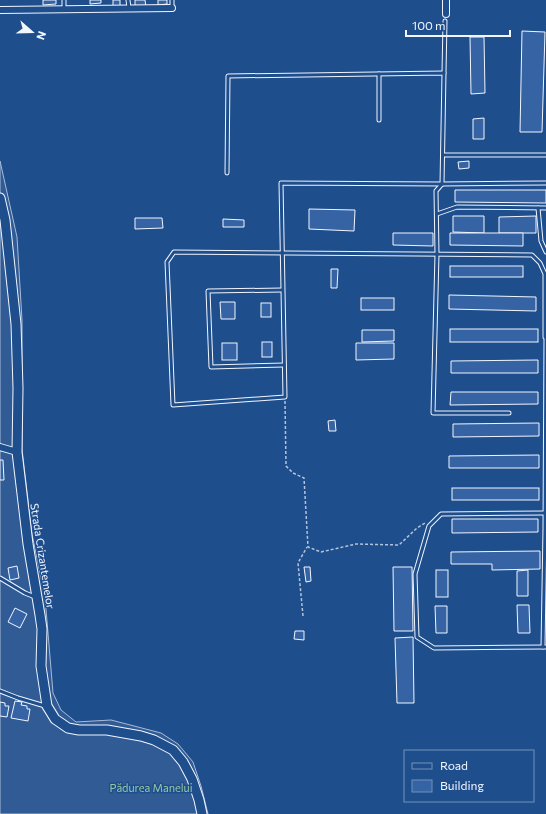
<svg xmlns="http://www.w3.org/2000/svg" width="546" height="814" viewBox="0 0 546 814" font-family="Commissioner,sans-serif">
	<rect width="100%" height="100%" fill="#1f4e8c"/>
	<path fill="#305b95" stroke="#a8bbd7" d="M0 161 17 237 22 320V449L32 534 45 597 53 693 61 710 76 722 111 720 161 733 178 744 193 762 201 786 208 814H0Z"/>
	<g fill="#3563a3" stroke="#f2f6ff">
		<path d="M43 0H56V4L43 5Z"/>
		<path d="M90 0H101V3L90 4Z"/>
		<rect x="113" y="0" width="7" height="6"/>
		<path d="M135 0H145L146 7 135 8Z"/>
		<path d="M158 0H167V4L158 5Z"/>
		<path d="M522 31 545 32 542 132H520Z"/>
		<path d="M470 37H484L485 93 471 94Z"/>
		<path d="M484 118V139H473V119Z"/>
		<path d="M469 161V168L459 169 458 162Z"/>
		<path d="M455 190H546V203L455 202Z"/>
		<path d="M309 209 355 210 354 231 309 229Z"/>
		<path d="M453 216H484V233L453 232Z"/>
		<path d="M536 216V233H499V217Z"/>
		<path d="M135 218H162L163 228 135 229Z"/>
		<path d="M223 219 244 220V227H223Z"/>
		<path d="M393 233H433V246L393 245Z"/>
		<path d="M450 233H523V246L450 245Z"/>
		<rect x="450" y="266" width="73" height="11"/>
		<path d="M331 269H338L337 288H331Z"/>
		<path d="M449 295 536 297V311L449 309Z"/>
		<rect x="361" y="298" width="33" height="12"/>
		<path d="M220 302H235V319H221Z"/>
		<rect x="261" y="303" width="10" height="14"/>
		<rect x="450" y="329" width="88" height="13"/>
		<path d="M362 330H394V341L362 342Z"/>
		<rect x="262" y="342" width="10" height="15"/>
		<rect x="222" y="343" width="15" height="17"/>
		<path d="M356 343H394V359L356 360Z"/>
		<path d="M538 360V373H451V361Z"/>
		<path d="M451 392H538V404L450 405Z"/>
		<path d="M335 420 336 431H329L328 421Z"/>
		<path d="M539 423V436L453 437V424Z"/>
		<path d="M539 455V468H449V456Z"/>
		<path d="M0 460H3L4 480H0Z"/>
		<rect x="452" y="488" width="87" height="12"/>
		<path d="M452 519H538V532L452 533Z"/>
		<path d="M540 551V569L492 570V564H451V552Z"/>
		<path d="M17 566 19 578 10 580 8 568Z"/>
		<path d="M304 567H310L311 581 306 582Z"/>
		<path d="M393 567H412L413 631H394Z"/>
		<rect x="436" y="570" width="12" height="27"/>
		<path d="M528 570V596H517V571Z"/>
		<path d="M517 605H529L530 633H518Z"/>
		<path d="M435 606H447V633H436Z"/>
		<path d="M15 608 27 614 20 628 8 622Z"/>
		<path d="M295 631H304V640L294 639Z"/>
		<path d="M413 637 414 703H397L395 638Z"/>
		<path d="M15 701 22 702 21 705 27 706V709H30L28 721 11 718Z"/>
		<path d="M0 702 5 703V706H9L7 717 0 716Z"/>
	</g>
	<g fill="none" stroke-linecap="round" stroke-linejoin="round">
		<g stroke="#f2f6ff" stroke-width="5">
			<g id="lane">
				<path d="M64 0V9"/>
				<path d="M128 0 129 8"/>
				<path d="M172 0V8"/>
				<path d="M444 73 445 21"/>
				<path d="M379 120V74"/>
				<path d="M443 155H546"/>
				<path d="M227 173 228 76 444 73 442 184 546 183"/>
				<path d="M442 184 281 183 285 397 173 405 167 262 174 252C293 253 413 254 532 255L540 263 545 274V337"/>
				<path d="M442 184 436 191 437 254 433 413H509"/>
				<path d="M538 208 541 241 546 252"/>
				<path d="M437 214 457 207 546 208"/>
				<path d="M282 290 208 291 211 367 284 365"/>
				<path d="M545 513 441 514 429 526 415 574 417 637 434 648 546 647"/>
				<path d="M0 578 25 593 35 597"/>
				<path d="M543 647 545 528 546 337"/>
				<path d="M0 691 18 698 45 706"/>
			</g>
		</g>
		<g stroke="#f2f6ff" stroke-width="8">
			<g id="street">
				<path d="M446 0V14"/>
				<path d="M0 10 172 8"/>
				<path d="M0 447 17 452"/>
			</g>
		</g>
		<g stroke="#f2f6ff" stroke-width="11">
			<path id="secondary" d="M0 198 5 220 16 324 18 388 17 452 28 544 40 615 42 629 41 666 47 706 55 719 68 728 79 730H107L141 736 154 740 173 750 183 762 192 779 199 800 202 814"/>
		</g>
		<g stroke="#b3c4dc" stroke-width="1.5" stroke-dasharray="3 2" stroke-linecap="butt">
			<path d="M285 401 286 466 293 473 304 478 308 547 321 552 356 544 399 545 417 528 425 523"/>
			<path d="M303 616 298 563 307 547"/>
		</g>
		<use href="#lane" stroke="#1f4e8c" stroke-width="3"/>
		<use href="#street" stroke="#1f4e8c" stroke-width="6"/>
		<use href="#secondary" stroke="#1f4e8c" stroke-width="9"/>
	</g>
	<g text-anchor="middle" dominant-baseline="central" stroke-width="3" stroke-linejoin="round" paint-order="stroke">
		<g font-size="11" fill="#f2f6ff" stroke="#1f4e8c">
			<text transform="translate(43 556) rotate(81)">Strada Crizantemelor</text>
		</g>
		<g font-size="11" fill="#97c8a6" stroke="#1f4e8c">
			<text x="151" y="787">Pădurea Manelui</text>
		</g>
	</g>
	<rect x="404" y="750" width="130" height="52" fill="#1f4e8c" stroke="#7391ba"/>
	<rect x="412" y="763" width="20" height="6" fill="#1f4e8c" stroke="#7391ba"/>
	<text x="440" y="770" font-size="12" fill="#f2f6ff">Road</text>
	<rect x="412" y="780" width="20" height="12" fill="#3563a3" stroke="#7391ba"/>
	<text x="440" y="790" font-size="12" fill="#f2f6ff">Building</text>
	<g transform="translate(32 32) rotate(110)" stroke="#1f4e8c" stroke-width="3" paint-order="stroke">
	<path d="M0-3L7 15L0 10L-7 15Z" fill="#f2f6ff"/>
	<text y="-6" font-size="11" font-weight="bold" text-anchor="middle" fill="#f2f6ff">N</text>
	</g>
	<path d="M406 30v6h104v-6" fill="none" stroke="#f2f6ff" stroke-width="2"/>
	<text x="412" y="30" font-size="12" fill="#f2f6ff" stroke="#1f4e8c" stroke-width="3" paint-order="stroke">100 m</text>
</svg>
